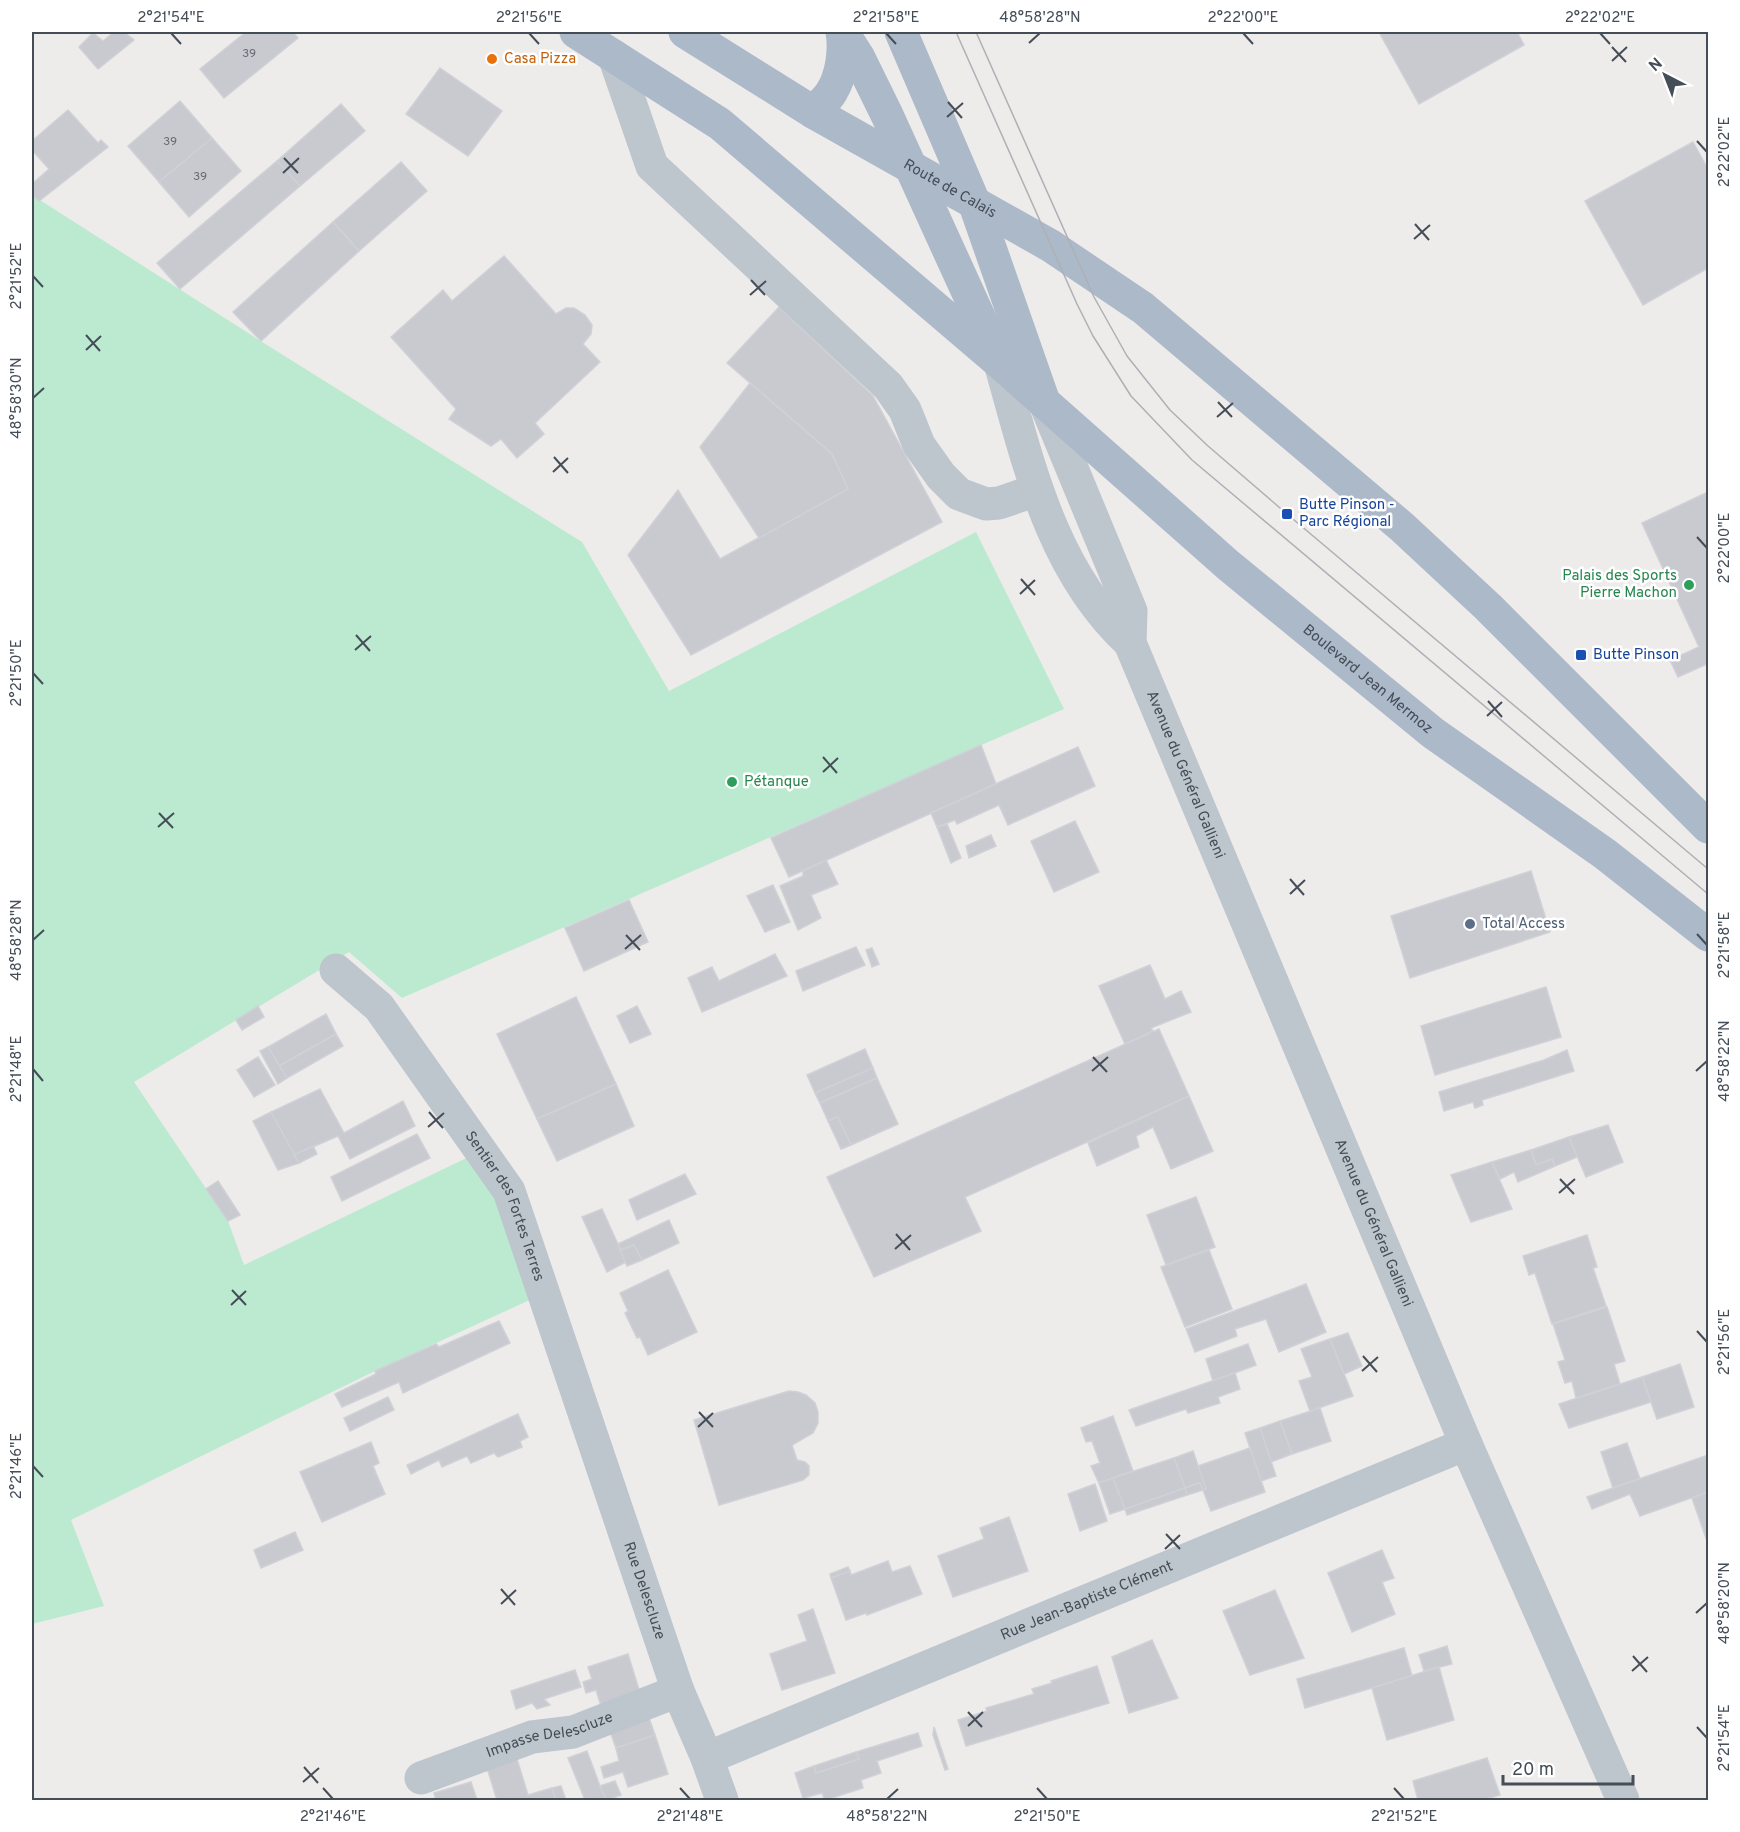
<svg xmlns="http://www.w3.org/2000/svg" width="1740" height="1832" viewBox="0 0 1740 1832" font-family="Overpass,sans-serif">
	<rect width="100%" height="100%" fill="#eeebeb"/>
	<path fill="#bbead0" d="M32 195 267 345 582 542 669 691 976 532 1064 709 402 998 349 952 134 1082 228 1221 244 1265 479 1152 558 1287 375 1371 71 1520 104 1606 32 1624Z"/>
	<g fill="#c8cad0" stroke="#cfd1d7" stroke-width="1.5">
		<path d="M114 32H124L134 40 98 69 79 47 93 33 103 41Z"/>
		<path d="M246 32H293L298 38 224 98 200 69Z"/>
		<path d="M1379 32H1517L1524 45 1419 104Z"/>
		<path d="M440 68 502 111 468 156 406 114Z"/>
		<path d="M180 101 212 138 159 182 128 146Z"/>
		<path d="M341 104 365 131 300 186 277 161Z"/>
		<path d="M68 110 98 143 101 140 108 147 39 201 32 195V184L49 169 32 150V141Z"/>
		<path d="M212 138 241 171 189 217 159 182Z"/>
		<path d="M1693 142 1708 169V268L1643 305 1585 201Z"/>
		<path d="M277 161 300 186 180 289 157 263Z"/>
		<path d="M401 162 427 191 359 251 333 222Z"/>
		<path d="M333 222 359 251 261 341 233 312Z"/>
		<path d="M504 256 556 314 566 308H574L585 315 592 325 591 334 583 344 600 362 535 423 544 434 517 458 501 439 491 446 449 419 456 409 391 337 443 290 452 301Z"/>
		<path d="M779 307 873 396 942 522 691 655 628 555 678 490 720 559 848 489 832 454 727 363Z"/>
		<path d="M750 383 832 454 848 489 759 538 700 447Z"/>
		<path d="M1708 492V666L1707 664 1678 677 1670 660 1699 647 1642 523Z"/>
		<path d="M981 745 996 784 789 877 771 838Z"/>
		<path d="M1078 747 1095 786 1008 825 999 805 957 824 955 820 937 827 931 813Z"/>
		<path d="M1075 821 1099 872 1054 892 1031 841Z"/>
		<path d="M947 824 961 858 951 863 937 827Z"/>
		<path d="M991 835 996 846 969 858 966 846Z"/>
		<path d="M826 860 838 884 811 895 821 918 798 930 780 886 803 876V871Z"/>
		<path d="M1531 871 1550 932 1410 978 1391 916Z"/>
		<path d="M773 885 790 922 765 932 747 896Z"/>
		<path d="M629 900 648 942 584 971 565 928Z"/>
		<path d="M856 947 865 965 803 991 796 971Z"/>
		<path d="M872 948 879 964 872 967 866 950Z"/>
		<path d="M775 954 787 976 702 1012 688 978 712 967 719 981Z"/>
		<path d="M1150 965 1165 999 1181 991 1191 1012 1151 1028 1153 1031 1125 1044 1099 986Z"/>
		<path d="M1546 987 1561 1037 1435 1075 1421 1026Z"/>
		<path d="M576 997 616 1084 537 1119 497 1034Z"/>
		<path d="M258 1006 264 1017 242 1030 236 1020Z"/>
		<path d="M637 1006 651 1034 630 1043 617 1016Z"/>
		<path d="M326 1014 336 1034 279 1066 268 1047Z"/>
		<path d="M1159 1029 1189 1096 965 1197 981 1231 874 1277 827 1177Z"/>
		<path d="M336 1034 343 1046 287 1078 279 1066Z"/>
		<path d="M268 1047 287 1078 278 1084 260 1051Z"/>
		<path d="M865 1049 873 1068 815 1093 807 1075Z"/>
		<path d="M1567 1050 1574 1071 1482 1100 1483 1105 1475 1108 1473 1102 1444 1111 1439 1092 1544 1060Z"/>
		<path d="M258 1057 275 1085 254 1097 237 1070Z"/>
		<path d="M873 1068 877 1078 820 1103 815 1093Z"/>
		<path d="M877 1078 898 1124 851 1145 838 1117 828 1121 820 1103Z"/>
		<path d="M616 1084 634 1126 557 1161 537 1119Z"/>
		<path d="M320 1089 344 1133 403 1101 415 1126 350 1159 338 1136 294 1155 271 1112Z"/>
		<path d="M1189 1096 1213 1151 1171 1169 1153 1127 1136 1136 1139 1147 1097 1166 1088 1143Z"/>
		<path d="M271 1112 299 1163 278 1170 253 1121Z"/>
		<path d="M838 1117 851 1145 841 1149 828 1121Z"/>
		<path d="M1608 1125 1623 1162 1586 1177 1569 1137Z"/>
		<path d="M417 1134 430 1158 342 1201 331 1177Z"/>
		<path d="M1569 1137 1577 1157 1555 1166 1552 1159 1536 1165 1531 1150Z"/>
		<path d="M313 1146 317 1154 299 1163 294 1155Z"/>
		<path d="M1531 1150 1536 1165 1552 1159 1555 1166 1518 1182 1514 1172 1500 1179 1492 1162Z"/>
		<path d="M1492 1162 1512 1209 1471 1222 1451 1175Z"/>
		<path d="M685 1174 696 1194 637 1220 629 1200Z"/>
		<path d="M218 1181 240 1215 228 1221 206 1189Z"/>
		<path d="M1196 1197 1215 1247 1166 1265 1147 1215Z"/>
		<path d="M602 1209 626 1262 607 1272 582 1217Z"/>
		<path d="M669 1220 679 1243 642 1260 634 1245 620 1250 618 1244Z"/>
		<path d="M1587 1235 1597 1267 1593 1268 1606 1306 1552 1324 1535 1273 1529 1275 1523 1256Z"/>
		<path d="M634 1245 642 1260 627 1266 620 1250Z"/>
		<path d="M1209 1250 1232 1309 1185 1327 1161 1267Z"/>
		<path d="M668 1270 697 1332 648 1355 640 1337 637 1338 625 1313 628 1311 620 1293Z"/>
		<path d="M1306 1284 1326 1332 1279 1352 1266 1319 1235 1329 1237 1336 1195 1352 1186 1329Z"/>
		<path d="M1607 1307 1625 1361 1614 1364 1620 1384 1576 1398 1572 1381 1565 1383 1558 1362 1565 1360 1553 1324Z"/>
		<path d="M499 1321 510 1343 403 1393 399 1382 342 1407 335 1394 376 1374 375 1371 436 1344 439 1347Z"/>
		<path d="M1348 1333 1362 1366 1344 1374 1330 1339Z"/>
		<path d="M1330 1339 1353 1396 1310 1411 1299 1381 1312 1377 1301 1349Z"/>
		<path d="M1248 1344 1256 1365 1213 1381 1206 1359Z"/>
		<path d="M1680 1364 1694 1407 1657 1419 1642 1377Z"/>
		<path d="M1235 1373 1240 1389 1218 1397 1220 1403 1188 1413 1186 1409 1136 1426 1129 1410Z"/>
		<path d="M1642 1377 1651 1402 1569 1428 1559 1404Z"/>
		<path d="M789 1391 798 1392 806 1395 815 1403 818 1412V1423L813 1433 792 1445 797 1460 805 1462 809 1466V1475L803 1480 719 1505 694 1420Z"/>
		<path d="M388 1397 394 1410 350 1431 344 1418Z"/>
		<path d="M1320 1408 1331 1441 1292 1454 1280 1421Z"/>
		<path d="M518 1414 528 1437 520 1441 522 1447 498 1457 494 1453 471 1463 467 1456 442 1467 439 1460 411 1474 407 1465Z"/>
		<path d="M1113 1416 1133 1471 1099 1483 1091 1466 1100 1463 1092 1441 1086 1442 1081 1428Z"/>
		<path d="M1280 1421 1292 1454 1271 1462 1260 1428Z"/>
		<path d="M1260 1428 1276 1476 1261 1481 1245 1433Z"/>
		<path d="M371 1442 379 1463 373 1466 385 1494 322 1522 300 1472Z"/>
		<path d="M1627 1443 1640 1479 1613 1488 1601 1452Z"/>
		<path d="M1250 1448 1265 1492 1211 1511 1203 1490 1206 1489 1198 1466Z"/>
		<path d="M1193 1451 1206 1489 1203 1490 1200 1483 1185 1488 1174 1458Z"/>
		<path d="M1708 1455V1492L1640 1516 1630 1494 1592 1509 1587 1497Z"/>
		<path d="M1174 1458 1185 1488 1125 1509 1113 1478Z"/>
		<path d="M1113 1478 1125 1509 1110 1514 1099 1483Z"/>
		<path d="M1200 1483 1203 1490 1187 1495 1185 1488Z"/>
		<path d="M1095 1484 1107 1521 1080 1531 1068 1494Z"/>
		<path d="M1185 1488 1187 1495 1127 1515 1125 1509Z"/>
		<path d="M1708 1492V1544L1692 1498Z"/>
		<path d="M1009 1517 1028 1571 953 1597 938 1556 984 1539 980 1528Z"/>
		<path d="M295 1532 303 1550 261 1568 254 1550Z"/>
		<path d="M1382 1550 1394 1578 1382 1582 1395 1614 1352 1632 1328 1573Z"/>
		<path d="M888 1561 892 1572 910 1566 922 1594 867 1615 866 1613 846 1620 831 1578 850 1571 851 1575Z"/>
		<path d="M848 1567 850 1571 831 1578 830 1574Z"/>
		<path d="M1275 1590 1304 1658 1250 1675 1223 1611Z"/>
		<path d="M813 1609 835 1673 782 1690 770 1654 807 1641 798 1615Z"/>
		<path d="M1152 1640 1178 1698 1129 1713 1112 1657Z"/>
		<path d="M1447 1646 1452 1664 1424 1671 1419 1655Z"/>
		<path d="M1404 1648 1412 1676 1305 1708 1297 1679Z"/>
		<path d="M628 1654 640 1693 601 1706 596 1690 586 1693 583 1682 592 1679 588 1667Z"/>
		<path d="M1097 1666 1109 1703 966 1746 958 1720 987 1711 986 1708 1034 1694 1032 1689 1052 1683 1051 1681Z"/>
		<path d="M1439 1667 1454 1720 1387 1740 1372 1688Z"/>
		<path d="M575 1670 581 1687 544 1699 550 1705 537 1709 532 1703 516 1709 511 1691Z"/>
		<path d="M648 1715 655 1735 616 1748 609 1728Z"/>
		<path d="M934 1727 948 1769 945 1770 933 1735Z"/>
		<path d="M918 1733 922 1746 877 1761 881 1773 861 1780 863 1788 825 1800 822 1793 803 1798 795 1773 814 1766 816 1773 859 1759 856 1752Z"/>
		<path d="M655 1735 668 1774 628 1787 623 1772 604 1778 601 1767 619 1761 616 1748Z"/>
		<path d="M587 1751 600 1786 606 1800H585L568 1758Z"/>
		<path d="M856 1752 859 1759 816 1773 814 1766Z"/>
		<path d="M1487 1758 1500 1795 1482 1800H1418L1413 1781Z"/>
		<path d="M517 1759 528 1795 552 1788 556 1800H497L487 1768Z"/>
		<path d="M615 1781 621 1795 606 1800 600 1786Z"/>
		<path d="M471 1782 477 1800H436L434 1793Z"/>
		<path d="M561 1786 566 1800H556L552 1788Z"/>
	</g>
	<g fill="none" stroke-linecap="round" stroke-linejoin="round">
		<g stroke="#bdc5cd" stroke-width="33">
			<path d="M614 56 652 166 888 386 905 410 919 445 941 476 959 494 986 504 999 503 1037 490"/>
			<path d="M1000 363C1028 462 1051 570 1130 643"/>
			<path id="s1" d="M1045 403 1131 611 1130 643 1466 1444 1623 1800"/>
			<path id="s2" d="M336 970 379 1007 509 1191 678 1691 707 1758 722 1800"/>
			<path id="s3" d="M707 1758 1466 1444"/>
			<path id="s4" d="M421 1778 532 1737 573 1732 678 1691"/>
		</g>
		<g stroke="#acb9c9" stroke-width="33">
			<path id="s5" d="M576 32 720 124 1000 363 1228 565 1433 733 1605 854 1708 935"/>
			<path id="s6" d="M685 32 813 112 1051 246 1143 308 1402 527 1488 607 1708 827"/>
			<path d="M901 32 974 202 1044 402"/>
			<path d="M843 33 859 58 887 115 996 354"/>
			<path d="M813 112C819 106 828 99 832 91 842 75 845 49 842 32"/>
		</g>
		<g stroke="#aeb0b5" stroke-width="1.5">
			<path d="M956 32 1077 304 1093 336 1131 396 1192 460 1708 894"/>
			<path d="M976 32 1094 297 1127 356 1170 410 1208 446 1287 514 1708 869"/>
		</g>
	</g>
	<path fill="none" stroke="#454d57" stroke-width="2" d="M171 33 181 44M529 33 539 44M886 33 896 44M1243 33 1253 44M1600 33 1610 44M1029 43 1040 33M1612 47 1626 62M1612 61 1627 47M948 102 962 118M947 117 963 103M1697 141 1707 152M284 158 298 173M283 173 299 158M1415 224 1429 240M1414 239 1430 225M33 276 43 287M751 280 765 295M750 295 766 281M86 335 100 351M86 350 101 336M33 398 44 388M1218 402 1232 417M1217 417 1233 403M554 457 568 473M553 472 568 458M1697 537 1707 548M1021 579 1035 595M1020 594 1035 580M356 635 370 651M355 650 371 636M33 673 43 684M1488 701 1502 717M1487 716 1502 702M823 757 837 773M823 772 838 758M159 813 173 828M158 827 174 813M1290 879 1304 895M1290 894 1305 880M1697 934 1707 945M626 935 640 950M33 940 44 930M625 949 641 935M1093 1057 1107 1072M33 1069 43 1081M1092 1071 1108 1057M1696 1071 1707 1061M429 1112 443 1128M428 1127 444 1113M1560 1179 1574 1194M1559 1193 1575 1179M896 1234 910 1250M895 1249 911 1235M232 1290 246 1305M231 1305 246 1291M1697 1331 1707 1342M1363 1356 1377 1372M1362 1371 1378 1357M699 1412 713 1427M698 1427 713 1413M33 1466 43 1477M1166 1534 1180 1549M1165 1549 1180 1535M501 1589 515 1605M501 1604 516 1590M1696 1613 1707 1603M1633 1656 1647 1672M1632 1671 1648 1657M968 1712 982 1727M968 1726 983 1712M1697 1727 1707 1738M304 1767 318 1783M303 1782 319 1768M323 1788 333 1799M680 1788 690 1799M1037 1788 1047 1799M1394 1788 1404 1799M887 1799 898 1789"/>
	<circle fill="#e8710a" stroke="#fff" stroke-width="2" cx="492" cy="59" r="6"/>
	<g fill="#1a4fb4" stroke="#fff" stroke-width="2">
		<rect x="1281" y="508" width="12" height="12" rx="3"/>
		<rect x="1575" y="649" width="12" height="12" rx="3"/>
	</g>
	<g fill="#2e9e5b" stroke="#fff" stroke-width="2">
		<circle cx="1689" cy="585" r="6"/>
		<circle cx="732" cy="782" r="6"/>
	</g>
	<circle fill="#5c6f8a" stroke="#fff" stroke-width="2" cx="1470" cy="924" r="6"/>
	<g text-anchor="middle" dominant-baseline="central" stroke-width="5" stroke-linejoin="round" paint-order="stroke">
		<g font-size="12" fill="#666c75">
			<text x="249" y="54">39</text>
			<text x="170" y="142">39</text>
			<text x="200" y="177">39</text>
		</g>
		<g font-size="15" fill="#c56008" stroke="#fff" text-anchor="start">
			<text x="504" y="59">Casa Pizza</text>
		</g>
		<g font-size="15" fill="#454d57" stroke="#fff">
			<text stroke="none"><textPath href="#s6" startOffset="308">Route de Calais</textPath></text>
			<text stroke="none"><textPath href="#s5" startOffset="1024">Boulevard Jean Mermoz</textPath></text>
			<text stroke="none"><textPath href="#s1" startOffset="400">Avenue du Général Gallieni</textPath></text>
			<text stroke="none"><textPath href="#s2" startOffset="294">Sentier des Fortes Terres</textPath></text>
			<text stroke="none"><textPath href="#s1" startOffset="886">Avenue du Général Gallieni</textPath></text>
			<text stroke="none"><textPath href="#s2" startOffset="704">Rue Delescluze</textPath></text>
			<text stroke="none"><textPath href="#s3" startOffset="411">Rue Jean-Baptiste Clément</textPath></text>
			<text stroke="none"><textPath href="#s4" startOffset="136">Impasse Delescluze</textPath></text>
		</g>
		<g font-size="15" fill="#164399" stroke="#fff" text-anchor="start">
			<text x="1299" y="505">Butte Pinson -<tspan x="1299" dy="17">Parc Régional</tspan></text>
			<text x="1593" y="655">Butte Pinson</text>
		</g>
		<g font-size="15" fill="#27864d" stroke="#fff" text-anchor="end">
			<text x="1677" y="576">Palais des Sports<tspan x="1677" dy="17">Pierre Machon</tspan></text>
			<text x="744" y="782" text-anchor="start">Pétanque</text>
		</g>
		<g font-size="15" fill="#4e5e75" stroke="#fff" text-anchor="start">
			<text x="1482" y="924">Total Access</text>
		</g>
	</g>
	<rect width="1740" height="1832" fill="none" stroke="#ffffff" stroke-width="66"/>
	<g transform="translate(1665 75) rotate(318)" stroke="#ffffff" stroke-width="4.5" paint-order="stroke">
	<path d="M0-4.5L10 22L0 15L-10 22Z" fill="#454d57"/>
	<text y="-9" font-size="16" font-weight="bold" text-anchor="middle" fill="#454d57">N</text>
	</g>
	<path d="M1503 1775v9h130v-9" fill="none" stroke="#454d57" stroke-width="3"/>
	<text x="1512" y="1775" font-size="18" fill="#454d57" stroke="#ffffff" stroke-width="4.5" paint-order="stroke">20 m</text>
	<rect x="33" y="33" width="1674" height="1766" fill="none" stroke="#454d57" stroke-width="2"/>
	<g font-size="15" text-anchor="middle" fill="#454d57">
		<text x="171" y="22">2°21'54"E</text>
		<text x="529" y="22">2°21'56"E</text>
		<text x="886" y="22">2°21'58"E</text>
		<text x="1040" y="22">48°58'28"N</text>
		<text x="1243" y="22">2°22'00"E</text>
		<text x="1600" y="22">2°22'02"E</text>
		<text transform="translate(1724 152) rotate(-90)" y="5">2°22'02"E</text>
		<text transform="translate(16 276) rotate(-90)" y="5">2°21'52"E</text>
		<text transform="translate(16 398) rotate(-90)" y="5">48°58'30"N</text>
		<text transform="translate(1724 548) rotate(-90)" y="5">2°22'00"E</text>
		<text transform="translate(16 673) rotate(-90)" y="5">2°21'50"E</text>
		<text transform="translate(16 940) rotate(-90)" y="5">48°58'28"N</text>
		<text transform="translate(1724 945) rotate(-90)" y="5">2°21'58"E</text>
		<text transform="translate(1724 1061) rotate(-90)" y="5">48°58'22"N</text>
		<text transform="translate(16 1069) rotate(-90)" y="5">2°21'48"E</text>
		<text transform="translate(1724 1342) rotate(-90)" y="5">2°21'56"E</text>
		<text transform="translate(16 1466) rotate(-90)" y="5">2°21'46"E</text>
		<text transform="translate(1724 1603) rotate(-90)" y="5">48°58'20"N</text>
		<text transform="translate(1724 1738) rotate(-90)" y="5">2°21'54"E</text>
		<text x="333" y="1821">2°21'46"E</text>
		<text x="690" y="1821">2°21'48"E</text>
		<text x="887" y="1821">48°58'22"N</text>
		<text x="1047" y="1821">2°21'50"E</text>
		<text x="1404" y="1821">2°21'52"E</text>
	</g>
</svg>
